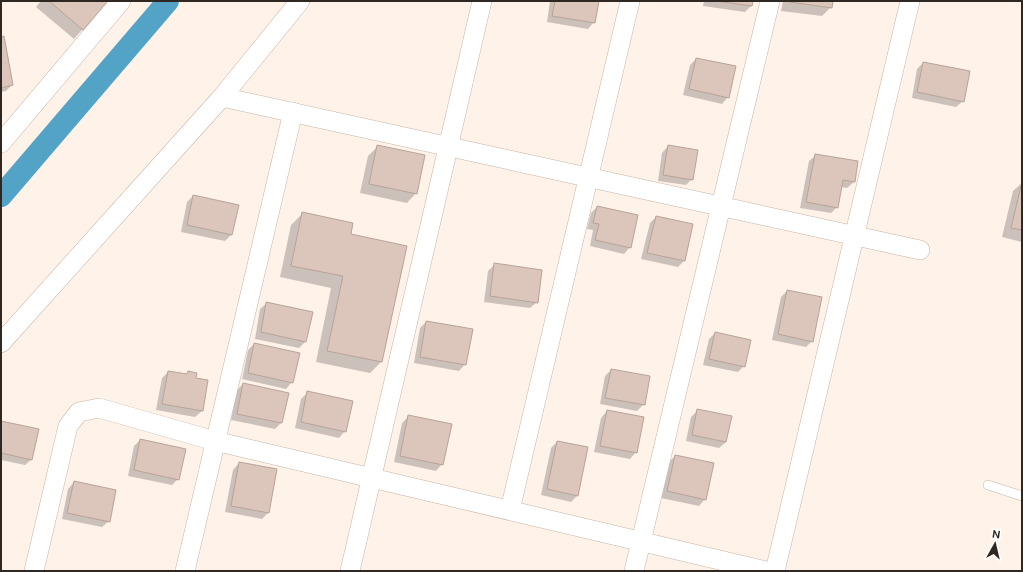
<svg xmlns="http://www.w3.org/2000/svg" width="1023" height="572" viewBox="0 0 1023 572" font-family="'DM Sans',sans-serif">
	<rect width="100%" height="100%" fill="#fef2e9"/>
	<g fill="#0003">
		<path d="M41 1H107L74 39 36 7Z"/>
		<path d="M550 1H598L594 22 588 29 547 22Z"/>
		<path d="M704 1H752L751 6 745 12 703 6Z"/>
		<path d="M783 1H832L831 7 822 16 781 11Z"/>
		<path d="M1 38 12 85 6 91 1 92Z"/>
		<path d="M696 59 728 97 722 104 683 95 690 65Z"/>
		<path d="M923 63 963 101 956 107 912 98 917 69Z"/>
		<path d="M668 146 692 179 686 185 658 181 662 153Z"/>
		<path d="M377 147 416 193 407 203 360 193 368 156Z"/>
		<path d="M816 155 857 162 854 182 847 188 841 187 837 207 831 213 800 208 809 161Z"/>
		<path d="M1022 183V242L1002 237 1013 191Z"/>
		<path d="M193 196 238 206 231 235 225 241 181 232 187 202Z"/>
		<path d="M597 207 630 247 624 254 590 246 593 230 587 229 591 213Z"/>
		<path d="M303 213 349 235 381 362 370 373 316 362 331 288 280 277 291 225Z"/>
		<path d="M656 217 692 225 684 261 678 267 641 259 650 223Z"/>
		<path d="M495 264 537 302 530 308 484 302 488 271Z"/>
		<path d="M787 291 812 341 806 347 772 340 781 297Z"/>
		<path d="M267 303 311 312 305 342 299 348 255 339 260 309Z"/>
		<path d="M426 322 465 364 459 371 414 363 420 328Z"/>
		<path d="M715 333 744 366 738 372 703 365 709 339Z"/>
		<path d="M254 344 292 382 286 389 242 379 248 350Z"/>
		<path d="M611 370 644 404 637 411 600 404 605 376Z"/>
		<path d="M168 372 185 375 188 372 195 378 202 411 195 417 156 410 162 378Z"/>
		<path d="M243 384 288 394 281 423 275 429 231 420 237 390Z"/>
		<path d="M307 393 345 431 339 438 295 428 301 399Z"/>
		<path d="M698 410 731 417 726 442 719 448 686 441 691 417Z"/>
		<path d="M607 411 636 452 630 459 594 452 601 418Z"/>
		<path d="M409 416 442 464 436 471 394 462 402 423Z"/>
		<path d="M1 422 32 459 25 465 1 460Z"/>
		<path d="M140 440 178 479 172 485 128 476 134 446Z"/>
		<path d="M557 442 578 495 571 502 541 495 551 448Z"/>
		<path d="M675 456 705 499 699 506 661 498 669 462Z"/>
		<path d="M239 463 268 513 262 519 225 512 233 470Z"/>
		<path d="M74 482 109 521 102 527 62 519 68 489Z"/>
	</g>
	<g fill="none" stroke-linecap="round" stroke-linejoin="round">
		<path stroke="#53a3c7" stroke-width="22" d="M1 196 168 1"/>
	</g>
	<g fill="#dcc6bb" stroke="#b8a398">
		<path d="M49 1H108L83 30Z"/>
		<path d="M555 1H599L595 23 552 16Z"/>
		<path d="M716 1H753L752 6Z"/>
		<path d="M790 1H833L832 8 790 2Z"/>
		<path d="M4 36 13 85 1 88V37Z"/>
		<path d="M696 58 736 66 729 98 689 89Z"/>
		<path d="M923 62 970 71 964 102 917 92Z"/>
		<path d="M377 145 425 155 417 194 369 184Z"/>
		<path d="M668 145 698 150 693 180 663 175Z"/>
		<path d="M815 154 858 161 855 182 843 180 838 208 806 202Z"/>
		<path d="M1022 182V230L1011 228Z"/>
		<path d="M193 195 239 205 232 235 187 225Z"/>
		<path d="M597 206 638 215 631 248 595 240 599 224 593 223Z"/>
		<path d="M302 212 353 223 351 234 407 246 382 362 327 351 343 276 291 266Z"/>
		<path d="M656 216 693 224 685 261 647 253Z"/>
		<path d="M494 263 542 270 538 303 490 296Z"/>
		<path d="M787 290 822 297 813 342 778 334Z"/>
		<path d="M266 302 313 312 306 342 261 332Z"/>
		<path d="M426 321 473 329 466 365 420 357Z"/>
		<path d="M715 332 751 340 745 367 709 359Z"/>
		<path d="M254 343 300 353 293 383 248 373Z"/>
		<path d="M611 369 650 376 645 405 605 398Z"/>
		<path d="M168 371 187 374 188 371 197 373 196 378 208 380 203 411 162 404Z"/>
		<path d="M243 383 289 393 282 423 237 414Z"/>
		<path d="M307 391 353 401 346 432 301 422Z"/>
		<path d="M697 409 732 416 726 442 692 435Z"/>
		<path d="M607 410 644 417 637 453 600 446Z"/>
		<path d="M408 415 452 424 443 465 400 456Z"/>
		<path d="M1 421 39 429 32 460 1 453Z"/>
		<path d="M140 439 186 449 179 480 134 470Z"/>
		<path d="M557 441 588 447 578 496 547 489Z"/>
		<path d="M675 455 714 463 706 500 667 491Z"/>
		<path d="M239 462 277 469 269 513 231 506Z"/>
		<path d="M74 481 116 490 110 522 67 513Z"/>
	</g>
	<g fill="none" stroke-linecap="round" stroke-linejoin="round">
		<g stroke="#c7b4a6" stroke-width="10">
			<path id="lane" d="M988 485 1022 496"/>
		</g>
		<g stroke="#c7b4a6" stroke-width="20">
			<g id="street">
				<path d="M222 97 920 250"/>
				<path d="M1 143 121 1"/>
				<path d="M1 343 222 97 300 1"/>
				<path d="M510 510 630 1"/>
				<path d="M34 571 68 426 79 412 99 408 215 441 766 571"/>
				<path d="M185 571 293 112"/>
				<path d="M350 571 482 1"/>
				<path d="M634 571 770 1"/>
				<path d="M775 571 910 1"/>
			</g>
		</g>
		<use href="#lane" stroke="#fff" stroke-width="9"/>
		<use href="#street" stroke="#fff" stroke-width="19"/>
	</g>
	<rect width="1023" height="572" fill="none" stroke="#2f2822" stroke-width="4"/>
	<g transform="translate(995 544) rotate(8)" stroke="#ffffff" stroke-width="3" paint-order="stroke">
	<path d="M0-3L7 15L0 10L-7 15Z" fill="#2f2822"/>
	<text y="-6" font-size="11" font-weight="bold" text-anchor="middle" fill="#2f2822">N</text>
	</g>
</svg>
